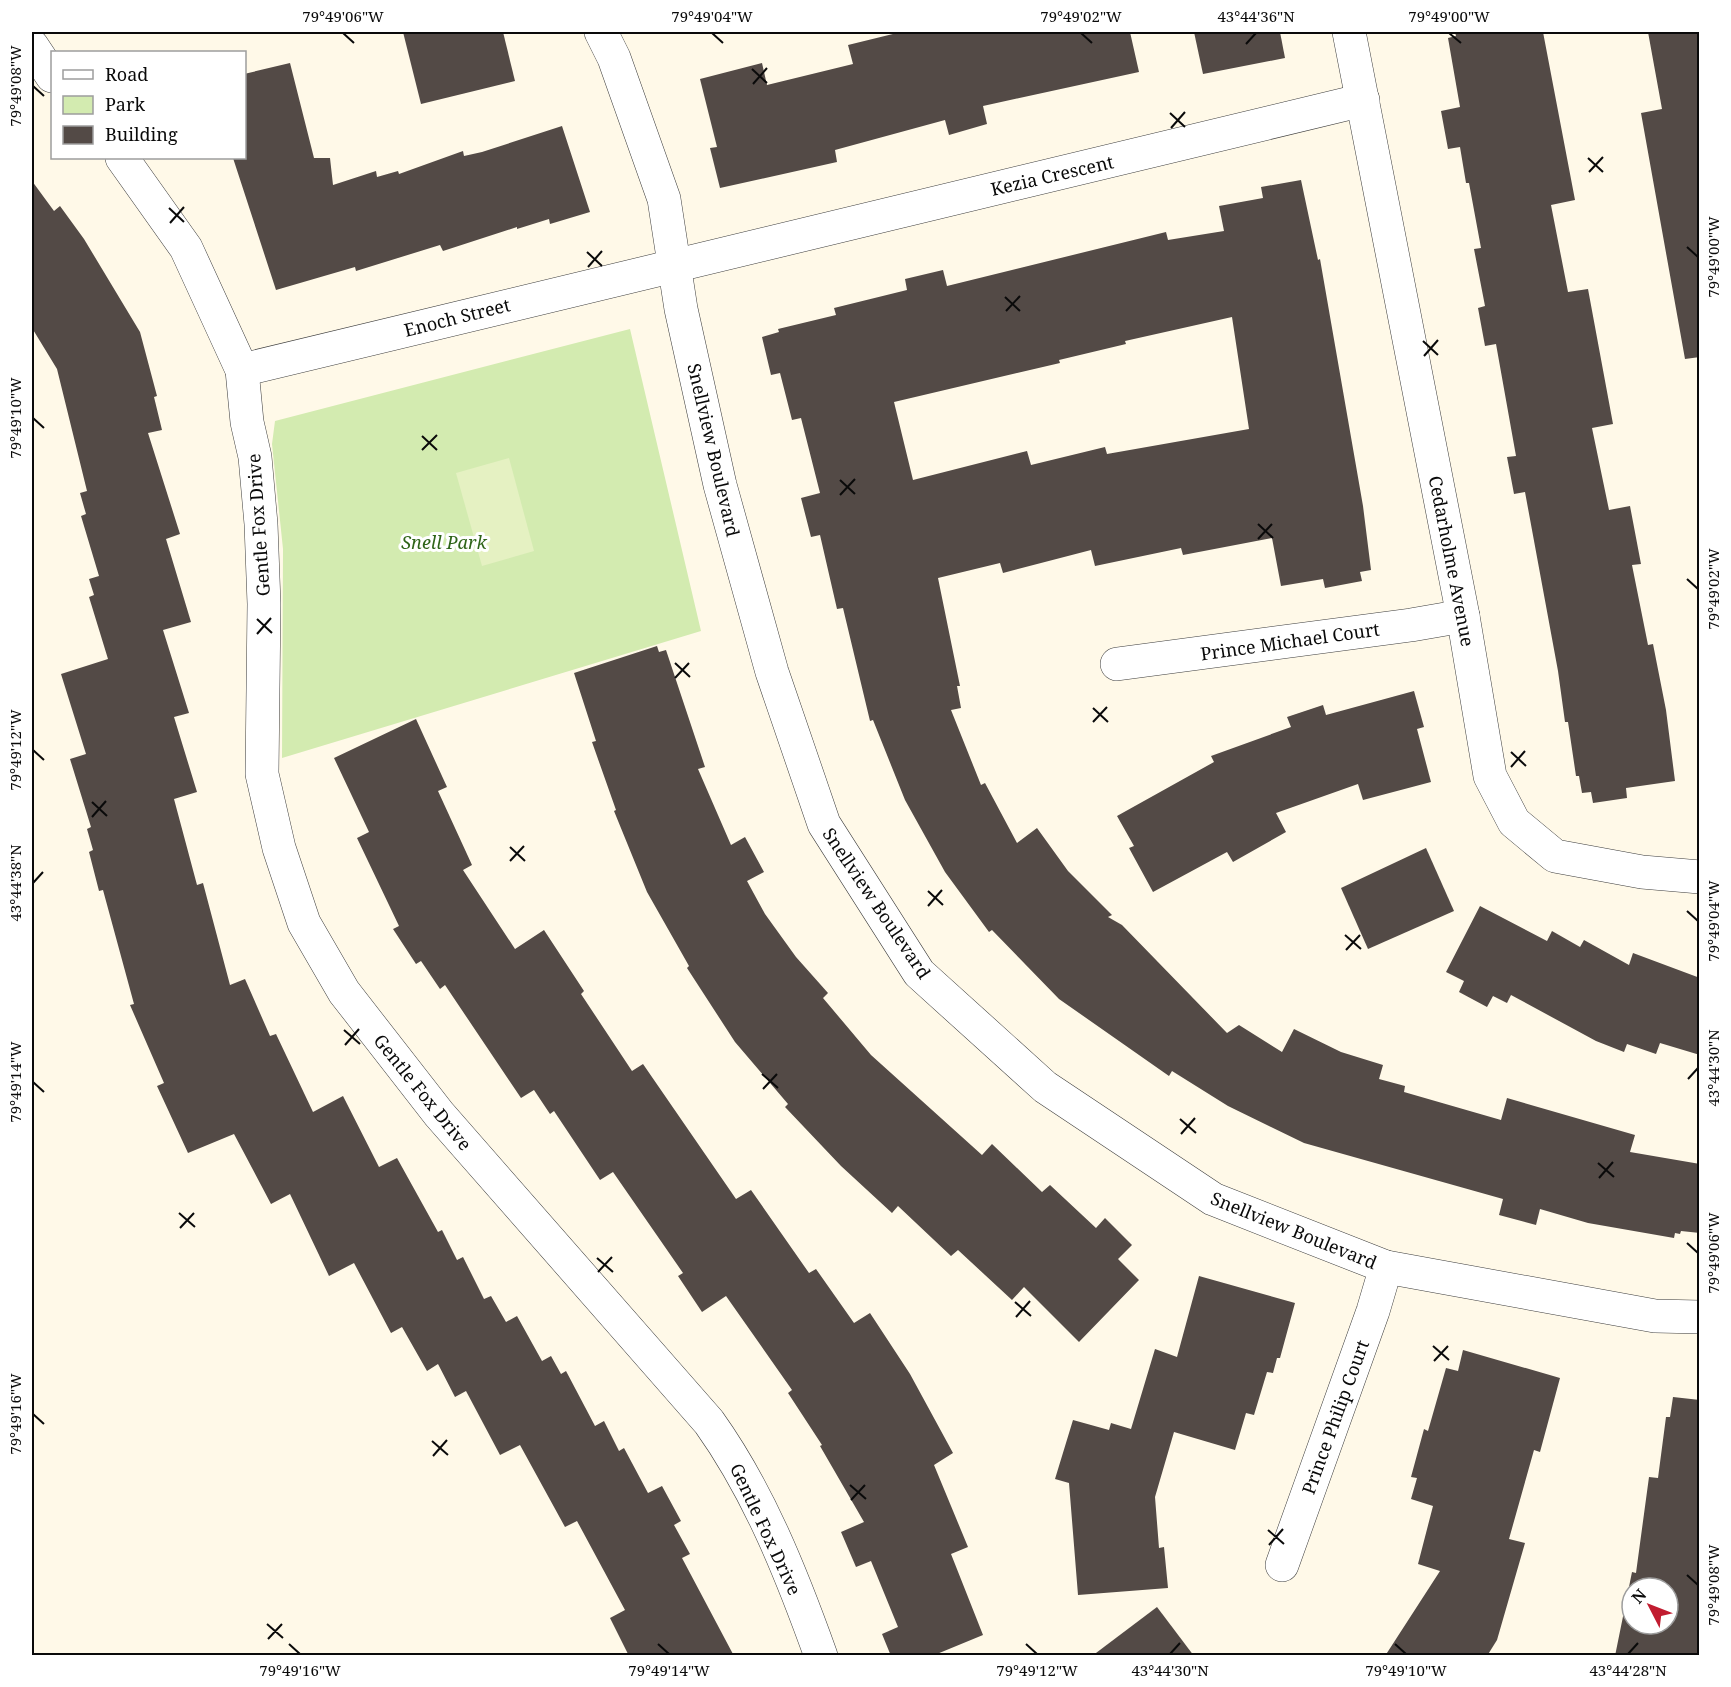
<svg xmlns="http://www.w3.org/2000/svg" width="1731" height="1687" viewBox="0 0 1731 1687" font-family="'Noto Serif',serif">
	<rect width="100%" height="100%" fill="#fff9e8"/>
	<path fill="#d3ebb0" d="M630 329 701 631 282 758 283 549 272 444 275 421Z"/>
	<path fill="#e5f1c2" d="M509 458 534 551 482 566 456 473Z"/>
	<g fill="#534a46" fill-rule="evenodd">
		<path d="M403 32H503L515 81 421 104Z"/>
		<path d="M901 32H1130L1139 72 983 106 987 124 949 135 945 120 835 150 837 162 720 188 710 148 717 147 700 79 762 63 767 85 853 64 848 45Z"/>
		<path d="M1194 32H1280L1285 58 1203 74Z"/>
		<path d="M1455 32H1543L1575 200 1551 205 1568 292 1588 289 1613 424 1592 428 1609 510 1630 506 1641 564 1632 565 1648 645 1653 644 1666 710 1675 781 1626 788 1627 798 1593 803 1591 792 1582 793 1579 776H1576L1568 722H1565L1558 671 1525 492 1514 494 1507 457 1516 456 1496 344 1485 346 1478 308 1485 306 1474 249 1481 248 1469 183H1466L1460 147 1448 149 1441 111 1460 107 1448 38 1456 36Z"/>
		<path d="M1648 32H1700V357L1685 359 1641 113 1662 109Z"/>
		<path d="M290 63 314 158H330L333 185 376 171 377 177 398 171 399 174 463 151 464 156 482 152 562 126 590 212 550 224 549 219 517 229V227L443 251 440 245 356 271 355 267 276 290 233 158H244V74Z"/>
		<path d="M1301 180 1318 260 1320 259 1363 506 1371 570 1360 572 1362 581 1325 588 1323 579 1281 586 1272 538 1183 555 1181 548 1095 566 1091 550 1003 573 1000 563 938 578 960 686H957L961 708 951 710 981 785 985 783 1017 843 1037 828 1068 871 1112 915 1108 917 1122 925 1227 1033 1239 1025 1282 1052 1294 1029 1341 1052 1383 1065 1379 1079 1405 1086 1404 1092 1501 1120 1507 1098 1635 1135 1630 1152 1700 1164V1233L1681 1231 1680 1234 1675 1233 1674 1238 1588 1223 1540 1209 1536 1225 1499 1215 1503 1199 1304 1143 1228 1106 1172 1071 1169 1076 1059 999 992 930 989 932 945 872 905 800 873 720 870 721 843 608 837 609 820 535 811 537 801 498 820 493 801 418 792 420 780 373 771 375 762 337 779 332 778 329 836 315 834 308 907 290 905 279 943 270 947 286 1166 232 1168 240 1224 231 1219 206 1263 198 1261 187ZM1232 317 1249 429 1107 454 1105 447 1031 465 1027 451 913 480 894 402 1060 363 1059 360 1126 344 1125 341Z"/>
		<path d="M32 181 54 211 60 206 84 239 140 332 157 396 154 397 162 430 148 433 180 534 166 539 191 622 163 630 189 713 174 717 197 792 174 799 197 885 203 883 230 985 245 979 270 1036 276 1034 313 1112 343 1096 379 1167 397 1158 438 1232 442 1230 457 1260 463 1257 484 1299 491 1296 506 1322 517 1316 542 1361 551 1356 561 1374 566 1371 595 1426 604 1421 619 1451 624 1448 648 1493 662 1486 681 1521 674 1525 690 1554 682 1558 734 1656H629L610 1618 625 1610 577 1521 565 1527 520 1445 500 1455 466 1391 455 1397 438 1364 427 1371 402 1327 391 1333 354 1263 329 1276 290 1194 271 1204 234 1134 188 1153 157 1086 164 1083 130 1005 134 1004 103 890 99 891 89 852 93 850 87 829 91 827 70 759 86 754 61 674 108 659 89 597 94 595 89 579 99 576 81 516 86 514 80 493 87 491 57 369 32 328Z"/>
		<path d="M657 646 659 652 666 650 705 767 698 769 731 845 745 837 764 872 747 881 765 914 796 957 828 993 823 998 871 1055 982 1155 992 1144 1042 1192 1050 1185 1096 1228 1105 1218 1132 1245 1118 1259 1139 1280 1079 1342 1024 1287 1012 1300 958 1250 951 1256 898 1206 892 1213 841 1166 785 1107 788 1104 735 1042 687 968 689 966 647 892 614 811 616 810 592 742 596 741 574 673Z"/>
		<path d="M1414 691 1424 727 1417 729 1431 782 1363 800 1358 784 1276 813 1286 832 1233 862 1227 852 1153 892 1129 848 1134 846 1117 816 1214 762 1211 756 1291 727 1287 717 1323 705 1326 715Z"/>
		<path d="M416 719 447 787 438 791 472 865 463 870 515 949 544 930 584 991 581 994 632 1071 643 1064 736 1199 751 1190 809 1273 816 1269 854 1323 870 1313 910 1374 953 1453 934 1465 968 1547 951 1554 983 1635 932 1656H891L882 1634 898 1627 871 1561 856 1567 841 1532 864 1522 820 1446 822 1445 788 1393 792 1390 726 1296 702 1312 678 1276 683 1273 613 1172 600 1180 554 1111 550 1114 534 1090 521 1098 445 985 440 989 421 961 416 964 393 929 399 926 357 838 369 832 334 758Z"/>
		<path d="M1426 848 1454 911 1368 949 1341 888Z"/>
		<path d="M1480 906 1547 941 1552 931 1580 947 1584 940 1629 965 1633 953 1700 978V1055L1660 1043 1656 1054 1627 1044 1624 1052 1596 1041 1511 995 1507 1003 1493 996 1487 1007 1459 992 1464 981 1446 972Z"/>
		<path d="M1199 1276 1295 1303 1280 1358H1277L1273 1373 1267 1372 1254 1415 1246 1413 1235 1450 1174 1432 1155 1497 1159 1548 1164 1547 1168 1588 1078 1595 1069 1483 1055 1479 1073 1420 1109 1430 1111 1423 1131 1429 1155 1349 1177 1357Z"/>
		<path d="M1463 1350 1560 1378 1540 1452 1534 1450 1509 1539 1525 1543 1497 1640 1487 1656H1385L1440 1571 1418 1564 1433 1506 1411 1499 1417 1478 1411 1477 1424 1429 1428 1431 1446 1368 1458 1371Z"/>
		<path d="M1673 1397 1700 1400V1656H1615L1632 1572 1636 1573 1649 1477 1658 1478 1666 1417H1670ZM1632 1588H1668V1624H1632Z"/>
		<path d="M1157 1607 1194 1656H1092Z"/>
	</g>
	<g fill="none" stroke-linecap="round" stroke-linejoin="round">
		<g stroke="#3d3d3d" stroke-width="34">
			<g id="street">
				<path d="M601 32 614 58 664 199 681 309 720 485 772 672 824 824 919 973 1045 1087 1213 1199 1386 1267 1655 1316 1700 1317"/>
				<path d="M1349 32 1463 616 1490 776 1514 822 1555 856 1642 872 1700 877"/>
				<path d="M32 46 52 76"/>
				<path d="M122 158 186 248 242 370 247 422 255 457 261 524 264 604 262 774 279 848 304 923 344 992 439 1114 709 1422C759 1492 792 1575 821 1656"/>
				<path d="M242 370 1363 100"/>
				<path d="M1117 664 1411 625 1463 616"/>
				<path d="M1282 1565 1373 1311 1386 1267"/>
			</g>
		</g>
		<use href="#street" stroke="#fff" stroke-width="33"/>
	</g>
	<path fill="none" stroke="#0a0a0a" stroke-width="2" d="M343 33 354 43M712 33 723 43M1081 33 1092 43M1449 33 1461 43M1246 44 1256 33M752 69 767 83M753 84 767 68M33 86 44 96M1170 113 1185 127M1171 128 1185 112M1588 158 1603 172M1589 172 1603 157M169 208 184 222M170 223 184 207M1687 247 1698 257M587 252 602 266M588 267 602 251M1005 297 1020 311M1006 311 1020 296M1423 341 1438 355M1424 356 1438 340M33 418 44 428M422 436 437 450M422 450 437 435M840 480 855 494M840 495 855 479M1258 524 1273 538M1258 539 1272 524M1687 579 1698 589M257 619 272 633M257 634 271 618M675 663 690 677M675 678 689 663M1093 708 1108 722M1093 722 1107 707M33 750 44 760M1511 752 1526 766M1511 767 1525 751M92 802 107 816M92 817 106 801M510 847 525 861M510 861 524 846M33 883 43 872M928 891 943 905M928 906 942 890M1687 911 1698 921M1345 935 1361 949M1346 950 1360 935M344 1030 360 1044M345 1045 359 1029M762 1074 778 1088M1688 1079 1698 1068M33 1082 44 1092M763 1089 777 1074M1180 1119 1196 1133M1181 1134 1195 1118M1598 1163 1614 1177M1599 1178 1613 1162M179 1213 195 1227M180 1228 194 1213M1687 1243 1698 1253M597 1258 613 1272M598 1272 612 1257M1015 1302 1031 1316M1016 1317 1030 1301M1433 1346 1449 1360M1434 1361 1448 1346M33 1414 44 1424M432 1441 448 1455M433 1456 447 1440M850 1485 866 1499M851 1500 865 1485M1268 1530 1284 1544M1269 1545 1283 1529M1687 1575 1698 1585M267 1624 283 1638M268 1639 282 1624M289 1644 300 1654M658 1644 669 1654M1026 1644 1037 1654M1395 1644 1406 1654M1170 1654 1180 1643M1628 1654 1638 1643"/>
	<g text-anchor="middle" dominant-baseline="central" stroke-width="6" stroke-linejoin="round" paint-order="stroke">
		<g font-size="18" fill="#0a0a0a" stroke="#fff">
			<text transform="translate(1052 175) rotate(-13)">Kezia Crescent</text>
			<text transform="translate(457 317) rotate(-14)">Enoch Street</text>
			<text transform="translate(714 450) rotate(77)">Snellview Boulevard</text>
			<text transform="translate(258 525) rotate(-94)">Gentle Fox Drive</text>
			<text transform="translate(1452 561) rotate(79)">Cedarholme Avenue</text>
			<text transform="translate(1290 641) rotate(-8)">Prince Michael Court</text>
			<text transform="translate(877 903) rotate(56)">Snellview Boulevard</text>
			<text transform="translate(423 1092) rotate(51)">Gentle Fox Drive</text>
			<text transform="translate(1294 1230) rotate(22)">Snellview Boulevard</text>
			<text transform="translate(1335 1417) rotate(-70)">Prince Philip Court</text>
			<text transform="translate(766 1529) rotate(65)">Gentle Fox Drive</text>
		</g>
		<g font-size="18" font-style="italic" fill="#2e6418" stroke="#fff">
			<text x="444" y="542">Snell Park</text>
		</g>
	</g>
	<rect width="1731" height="1687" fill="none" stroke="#ffffff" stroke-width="66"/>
	<rect x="51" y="51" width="195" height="108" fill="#ffffff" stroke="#9d9d9d" stroke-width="1.5"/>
	<rect x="63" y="70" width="30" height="9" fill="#ffffff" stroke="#9d9d9d" stroke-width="1.5"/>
	<text x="105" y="81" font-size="18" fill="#0a0a0a">Road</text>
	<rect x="63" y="96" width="30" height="18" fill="#d3ebb0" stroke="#9d9d9d" stroke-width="1.5"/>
	<text x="105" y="111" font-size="18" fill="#0a0a0a">Park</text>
	<rect x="63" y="126" width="30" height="18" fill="#534a46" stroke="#9d9d9d" stroke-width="1.5"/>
	<text x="105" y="141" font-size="18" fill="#0a0a0a">Building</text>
	<g transform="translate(1650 1606) rotate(312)"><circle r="28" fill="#ffffff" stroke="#9d9d9d" stroke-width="1.5"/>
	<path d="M0-4.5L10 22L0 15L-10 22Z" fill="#c11c30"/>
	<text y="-9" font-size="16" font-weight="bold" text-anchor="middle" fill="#0a0a0a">N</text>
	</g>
	<rect x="33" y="33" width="1665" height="1621" fill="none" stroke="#0a0a0a" stroke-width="2"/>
	<g font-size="15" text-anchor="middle" fill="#0a0a0a">
		<text x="343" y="22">79°49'06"W</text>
		<text x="712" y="22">79°49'04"W</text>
		<text x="1081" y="22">79°49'02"W</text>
		<text x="1256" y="22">43°44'36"N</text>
		<text x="1449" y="22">79°49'00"W</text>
		<text transform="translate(16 86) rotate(-90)" y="5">79°49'08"W</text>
		<text transform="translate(1714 257) rotate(-90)" y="5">79°49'00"W</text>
		<text transform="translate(16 418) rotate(-90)" y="5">79°49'10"W</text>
		<text transform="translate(1714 589) rotate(-90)" y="5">79°49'02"W</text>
		<text transform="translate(16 750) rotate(-90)" y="5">79°49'12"W</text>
		<text transform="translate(16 883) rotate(-90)" y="5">43°44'38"N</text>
		<text transform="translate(1714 921) rotate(-90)" y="5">79°49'04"W</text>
		<text transform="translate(1714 1068) rotate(-90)" y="5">43°44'30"N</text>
		<text transform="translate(16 1082) rotate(-90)" y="5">79°49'14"W</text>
		<text transform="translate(1714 1253) rotate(-90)" y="5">79°49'06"W</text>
		<text transform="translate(16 1414) rotate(-90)" y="5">79°49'16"W</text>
		<text transform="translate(1714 1585) rotate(-90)" y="5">79°49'08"W</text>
		<text x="300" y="1676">79°49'16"W</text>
		<text x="669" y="1676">79°49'14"W</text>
		<text x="1037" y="1676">79°49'12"W</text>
		<text x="1170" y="1676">43°44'30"N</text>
		<text x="1406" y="1676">79°49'10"W</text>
		<text x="1628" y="1676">43°44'28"N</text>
	</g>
</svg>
